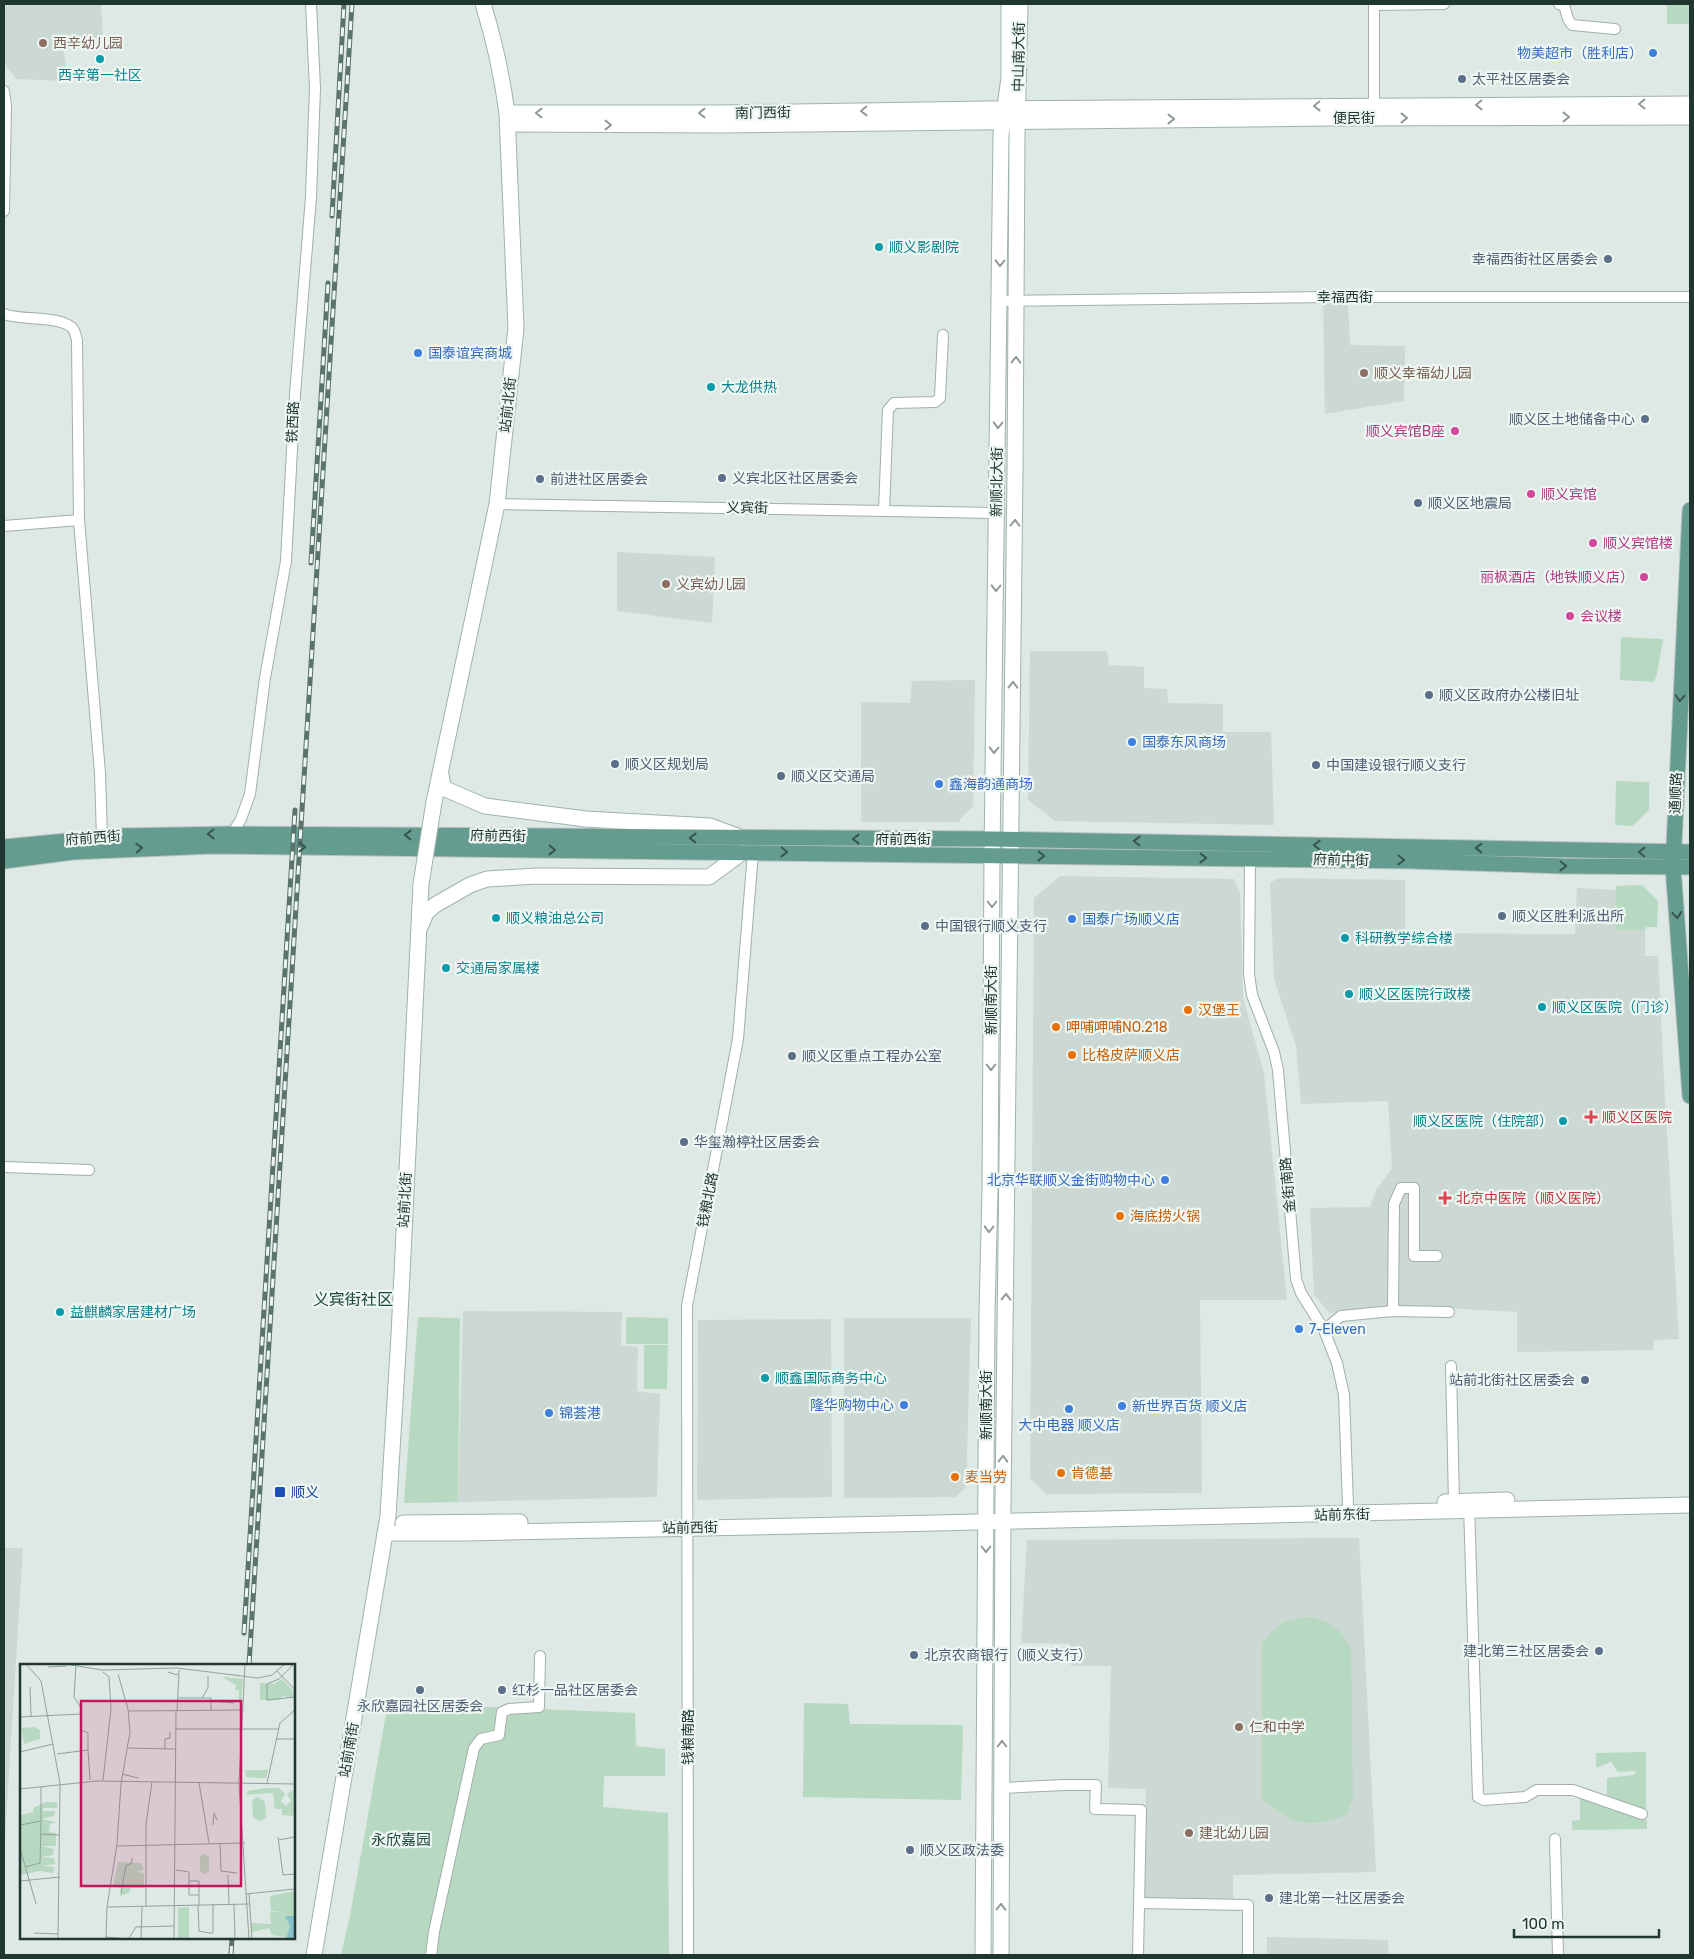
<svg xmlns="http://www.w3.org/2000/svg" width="1694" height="1959" viewBox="0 0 1694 1959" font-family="Rubik,'Noto Sans SC',sans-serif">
	<rect width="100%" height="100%" fill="#dee8e4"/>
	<g fill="#ccd8d3">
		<path d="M4 4H101L103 40 63 46 68 81 16 79 4 63Z"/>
		<path d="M1323 302 1348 303 1350 345 1405 346 1404 401 1325 414Z"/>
		<path d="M617 552 715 557 712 623 617 611Z"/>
		<path d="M1030 651H1107L1109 665 1144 667V688L1167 689 1168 703 1223 704V732H1271L1274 825 1055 821 1028 800Z"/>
		<path d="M975 680 973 806 958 822H861V702L910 703 912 681Z"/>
		<path d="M1060 876 1234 879 1240 892 1243 998 1264 1073 1287 1300H1200L1202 1493 1046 1494 1030 1478 1034 898Z"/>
		<path d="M1278 878 1405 880V933L1575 934 1577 888 1616 890V930H1645V956H1658L1664 1079 1679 1339 1654 1340 1653 1350 1517 1352V1312L1393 1305 1330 1313 1314 1295 1310 1208 1370 1207 1377 1188 1392 1169 1388 1101 1301 1104 1296 1046 1274 979 1270 883Z"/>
		<path d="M463 1311 622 1312 621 1345 638 1347 637 1391 660 1394 657 1497 458 1502Z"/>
		<path d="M844 1318H971L966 1487 956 1497 844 1498Z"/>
		<path d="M831 1319 832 1497 697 1500 698 1320Z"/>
		<path d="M1359 1538 1376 1872 1233 1875V1901L1144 1900 1146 1789 1108 1788 1111 1666H1071L1070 1644 1021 1643 1027 1540Z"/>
		<path d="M4 1548H23L5 1838H4Z"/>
		<path d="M1267 1937 1388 1940 1389 1955H1267Z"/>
	</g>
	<g fill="#b7d9c1">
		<rect x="1667" y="4" width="23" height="20"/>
		<path d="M1621 637 1663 639 1657 674 1654 682 1620 680Z"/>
		<path d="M1616 781 1649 782V810L1633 826 1615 825Z"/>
		<path d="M1642 885 1658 901 1657 927H1646L1645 930H1616V886Z"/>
		<path d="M418 1317 460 1318 458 1502 404 1503Z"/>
		<path d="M626 1317 668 1318V1344H626Z"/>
		<path d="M644 1345H668L667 1389H644Z"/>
		<path d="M1312 1617C1334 1625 1340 1628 1351 1648L1353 1799 1346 1815C1306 1830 1295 1824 1262 1800V1642C1281 1621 1283 1619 1312 1617Z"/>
		<path d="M388 1703 635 1713 636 1746 665 1749V1776H604L603 1807 668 1813 669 1955H341L350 1916Z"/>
		<path d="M804 1703 848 1704 850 1724 963 1725 961 1800 803 1797Z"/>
		<path d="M1646 1752V1812L1607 1795V1778L1634 1775 1636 1771 1618 1772 1611 1762 1596 1768V1753Z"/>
		<path d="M1580 1799 1602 1802 1647 1820V1829L1572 1830V1821L1580 1820Z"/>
	</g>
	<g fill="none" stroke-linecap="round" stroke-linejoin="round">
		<g stroke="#a1afab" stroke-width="12">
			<g id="street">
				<path d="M1559 4 1564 5 1568 19 1572 25 1615 29"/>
				<path d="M1374 5 1444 4"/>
				<path d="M4 91 6 106 4 211"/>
				<path d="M1374 106V4"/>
				<path d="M999 301 1328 297H1690"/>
				<path d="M4 314C21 321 62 315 73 329 75 331 76 337 77 340L79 520"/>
				<path d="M497 504 997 513"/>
				<path d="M884 510 888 410 894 403 935 402 940 398 943 335"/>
				<path d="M4 526 79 520 100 773 102 837"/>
				<path d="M232 834 241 819 250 794 265 678 286 561 295 394 311 197 315 88 311 4"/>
				<path d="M1250 859 1249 974 1252 995 1274 1052 1278 1070 1296 1279 1301 1293 1324 1330 1337 1363 1344 1395 1348 1506"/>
				<path d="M4 1167 89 1170"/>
				<path d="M1393 1311 1394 1204 1401 1188H1414V1256H1437"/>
				<path d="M1324 1330 1341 1316 1393 1311 1449 1312"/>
				<path d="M1451 1366 1454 1502"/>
				<path d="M1469 1505 1478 1797 1484 1800 1525 1797 1537 1790H1573L1642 1814"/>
				<path d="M1002 1788 1064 1785H1096L1095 1809 1141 1810 1138 1955"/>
				<path d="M1555 1839 1558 1955"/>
				<path d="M1139 1903 1248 1905V1955"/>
				<path d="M431 1955 434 1932 474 1748 481 1739 499 1735 502 1712 509 1709 539 1707 540 1656"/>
				<path d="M688 1955 687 1306 738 1039 753 852"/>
			</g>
		</g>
		<g stroke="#9eb3ac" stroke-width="17">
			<g id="secondary">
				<path d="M507 113H721L989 109 1690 104"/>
				<path d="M507 124 721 125 1330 118 1690 117"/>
				<path d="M441 774 443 788 485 806 586 819 710 826 737 836"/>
				<path d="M434 802 497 504 516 328 507 113C502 76 494 39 483 4"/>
				<path d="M421 925 426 913 435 905 470 885 487 879 537 876 709 877 743 852"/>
				<path d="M1445 1502 1507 1500"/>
				<path d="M403 1523 520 1522"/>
				<path d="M385 1533H466C874 1523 1282 1518 1690 1505"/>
				<path d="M314 1955 388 1516 399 1335 421 884"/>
				<path d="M983 1955 987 1312 990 1190 992 856 1001 135 1009 78V4"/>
				<path d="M1001 1955 1003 1503 1015 471 1017 136 1020 4"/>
			</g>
		</g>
		<g stroke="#bcc3c1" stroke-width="17">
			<g id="primary">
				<path d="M1690 510 1673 867 1690 1096"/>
				<path d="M4 847 118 836 232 834 992 839 1690 852"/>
				<path d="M4 861 73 852 213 846 1409 861 1562 866 1690 867"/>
			</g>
		</g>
		<use href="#street" stroke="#fff" stroke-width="10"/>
		<use href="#secondary" stroke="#fff" stroke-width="15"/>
		<use href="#primary" stroke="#649c8f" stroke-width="15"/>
		<g stroke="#5a736d" stroke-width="5">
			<g id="rail">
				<path d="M332 216 344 4"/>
				<path d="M311 563 328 283"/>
				<path d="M244 1633 295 810"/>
				<path d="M249 1665 352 4"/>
				<path d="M231 1955 232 1938"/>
			</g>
		</g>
		<use href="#rail" stroke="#eef6f2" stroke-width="3" stroke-dasharray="9" stroke-linecap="butt"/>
		<g stroke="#9eb3ac" stroke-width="17" stroke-linecap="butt">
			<path id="secondary-bridge" d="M421 884 434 802"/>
		</g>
		<use href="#secondary-bridge" stroke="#fff" stroke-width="15"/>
	</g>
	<defs><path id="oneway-chevron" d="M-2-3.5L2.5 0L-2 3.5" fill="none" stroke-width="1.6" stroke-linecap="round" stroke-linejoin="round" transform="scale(1.25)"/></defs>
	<g stroke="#909b98">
		<use href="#oneway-chevron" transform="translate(1642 104) rotate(180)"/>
		<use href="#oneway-chevron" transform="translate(1479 105) rotate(179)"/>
		<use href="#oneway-chevron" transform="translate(1317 106) rotate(179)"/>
		<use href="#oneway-chevron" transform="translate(864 111) rotate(179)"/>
		<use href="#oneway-chevron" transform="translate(539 113) rotate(-180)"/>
		<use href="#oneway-chevron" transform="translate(702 113) rotate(-180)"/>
		<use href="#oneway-chevron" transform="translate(1566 117)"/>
		<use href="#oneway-chevron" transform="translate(1404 118)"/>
		<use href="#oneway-chevron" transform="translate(1171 119)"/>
		<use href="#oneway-chevron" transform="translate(608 125)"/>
		<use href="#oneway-chevron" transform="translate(1000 263) rotate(91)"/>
		<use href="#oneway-chevron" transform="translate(1016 360) rotate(-89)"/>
		<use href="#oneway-chevron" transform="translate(998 425) rotate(91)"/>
		<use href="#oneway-chevron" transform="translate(1015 523) rotate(-89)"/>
		<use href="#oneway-chevron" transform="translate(996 588) rotate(91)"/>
		<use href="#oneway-chevron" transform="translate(1013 685) rotate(-89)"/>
		<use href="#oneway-chevron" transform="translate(994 750) rotate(91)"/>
		<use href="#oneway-chevron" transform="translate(992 904) rotate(90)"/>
		<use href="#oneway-chevron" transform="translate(991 1067) rotate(90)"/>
		<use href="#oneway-chevron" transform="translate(989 1229) rotate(91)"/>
		<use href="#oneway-chevron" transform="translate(1006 1297) rotate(-89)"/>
		<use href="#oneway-chevron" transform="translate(1003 1459) rotate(-89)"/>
		<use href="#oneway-chevron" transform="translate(986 1549) rotate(90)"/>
		<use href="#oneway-chevron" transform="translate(1002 1744) rotate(-90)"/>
		<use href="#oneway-chevron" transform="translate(1001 1907) rotate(-89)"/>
	</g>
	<g stroke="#34554d">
		<use href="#oneway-chevron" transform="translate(1680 698) rotate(94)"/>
		<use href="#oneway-chevron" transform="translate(211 834) rotate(179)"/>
		<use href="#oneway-chevron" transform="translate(408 835) rotate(-179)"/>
		<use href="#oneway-chevron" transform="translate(693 838) rotate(-179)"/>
		<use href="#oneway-chevron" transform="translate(856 839) rotate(-180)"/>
		<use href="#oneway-chevron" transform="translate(1137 841) rotate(-179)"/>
		<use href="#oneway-chevron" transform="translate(1317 845) rotate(-179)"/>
		<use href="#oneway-chevron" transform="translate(302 847) rotate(1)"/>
		<use href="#oneway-chevron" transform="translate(139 848) rotate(-3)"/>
		<use href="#oneway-chevron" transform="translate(1479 848) rotate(-178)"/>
		<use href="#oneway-chevron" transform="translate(552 850) rotate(1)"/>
		<use href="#oneway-chevron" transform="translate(784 852) rotate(1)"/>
		<use href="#oneway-chevron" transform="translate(1642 852) rotate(-179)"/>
		<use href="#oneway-chevron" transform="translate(1041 856) rotate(1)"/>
		<use href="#oneway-chevron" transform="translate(1203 858) rotate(1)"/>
		<use href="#oneway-chevron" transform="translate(1401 860) rotate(1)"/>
		<use href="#oneway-chevron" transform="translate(1563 866) rotate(1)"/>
		<use href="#oneway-chevron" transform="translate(1677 915) rotate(85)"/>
	</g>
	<g fill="#8d6e63" stroke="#eef6f2" stroke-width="2">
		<circle cx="43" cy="43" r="5"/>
		<circle cx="1364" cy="373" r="5"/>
		<circle cx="666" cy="584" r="5"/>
		<circle cx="1239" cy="1727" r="5"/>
		<circle cx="1189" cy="1833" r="5"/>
	</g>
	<g fill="#3f7fe0" stroke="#eef6f2" stroke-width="2">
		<circle cx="1653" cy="53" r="5"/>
		<circle cx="418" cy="353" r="5"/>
		<circle cx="1132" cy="742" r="5"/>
		<circle cx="939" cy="784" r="5"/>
		<circle cx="1072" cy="919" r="5"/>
		<circle cx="1165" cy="1180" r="5"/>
		<circle cx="1299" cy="1329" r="5"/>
		<circle cx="904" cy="1405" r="5"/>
		<circle cx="1122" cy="1406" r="5"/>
		<circle cx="1069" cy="1409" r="5"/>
		<circle cx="549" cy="1413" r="5"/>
	</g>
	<g fill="#0f9aa8" stroke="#eef6f2" stroke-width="2">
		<circle cx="100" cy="59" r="5"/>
		<circle cx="879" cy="247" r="5"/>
		<circle cx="711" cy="387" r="5"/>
		<circle cx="496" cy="918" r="5"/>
		<circle cx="1345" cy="938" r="5"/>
		<circle cx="446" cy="968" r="5"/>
		<circle cx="1349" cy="994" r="5"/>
		<circle cx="1542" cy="1007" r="5"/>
		<circle cx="1563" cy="1121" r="5"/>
		<circle cx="60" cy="1312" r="5"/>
		<circle cx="765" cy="1378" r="5"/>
	</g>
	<g fill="#5c6f8a" stroke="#eef6f2" stroke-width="2">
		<circle cx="1462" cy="79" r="5"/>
		<circle cx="1608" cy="259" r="5"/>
		<circle cx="1645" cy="419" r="5"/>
		<circle cx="722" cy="478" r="5"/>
		<circle cx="540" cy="479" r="5"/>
		<circle cx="1418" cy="503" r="5"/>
		<circle cx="1429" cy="695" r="5"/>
		<circle cx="615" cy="764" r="5"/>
		<circle cx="1316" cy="765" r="5"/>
		<circle cx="781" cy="776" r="5"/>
		<circle cx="1502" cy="916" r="5"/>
		<circle cx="925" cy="926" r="5"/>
		<circle cx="792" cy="1056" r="5"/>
		<circle cx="684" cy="1142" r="5"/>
		<circle cx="1585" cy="1380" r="5"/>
		<circle cx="1599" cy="1651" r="5"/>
		<circle cx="914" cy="1655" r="5"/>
		<circle cx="420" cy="1690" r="5"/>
		<circle cx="502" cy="1690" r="5"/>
		<circle cx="910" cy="1850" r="5"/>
		<circle cx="1269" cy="1898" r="5"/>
	</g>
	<g fill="#d1479c" stroke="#eef6f2" stroke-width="2">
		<circle cx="1455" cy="431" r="5"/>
		<circle cx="1531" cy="494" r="5"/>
		<circle cx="1593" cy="543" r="5"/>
		<circle cx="1644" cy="577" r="5"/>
		<circle cx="1570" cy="616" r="5"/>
	</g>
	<g fill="#e8710a" stroke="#eef6f2" stroke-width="2">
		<circle cx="1188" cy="1010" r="5"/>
		<circle cx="1056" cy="1027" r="5"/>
		<circle cx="1072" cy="1055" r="5"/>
		<circle cx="1120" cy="1216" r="5"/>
		<circle cx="1061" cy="1473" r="5"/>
		<circle cx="955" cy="1477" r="5"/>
	</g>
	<g fill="#e0444e" stroke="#eef6f2" stroke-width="2">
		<path d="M1588.5 1109.5h5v5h5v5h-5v5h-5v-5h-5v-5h5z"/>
		<path d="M1442.5 1190.5h5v5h5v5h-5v5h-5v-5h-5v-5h5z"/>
	</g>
	<rect fill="#1a4fb4" stroke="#eef6f2" stroke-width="2" x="274" y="1486" width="12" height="12" rx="2.5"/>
	<g text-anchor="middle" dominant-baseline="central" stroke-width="4.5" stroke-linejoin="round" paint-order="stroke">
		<g font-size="14" fill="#785e54" stroke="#eef6f2" text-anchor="start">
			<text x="53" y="43">西辛幼儿园</text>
			<text x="1374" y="373">顺义幸福幼儿园</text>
			<text x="676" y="584">义宾幼儿园</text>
			<text x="1249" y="1727">仁和中学</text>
			<text x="1199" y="1833">建北幼儿园</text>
		</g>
		<g font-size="14" fill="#366cbe" stroke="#eef6f2" text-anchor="start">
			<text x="1643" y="53" text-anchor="end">物美超市（胜利店）</text>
			<text x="428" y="353">国泰谊宾商城</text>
			<text x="1142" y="742">国泰东风商场</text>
			<text x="949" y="784">鑫海韵通商场</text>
			<text x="1082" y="919">国泰广场顺义店</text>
			<text x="1155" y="1180" text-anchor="end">北京华联顺义金街购物中心</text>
			<text x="1309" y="1329">7-Eleven</text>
			<text x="894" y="1405" text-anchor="end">隆华购物中心</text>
			<text x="1132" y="1406">新世界百货 顺义店</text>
			<text x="559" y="1413">锦荟港</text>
			<text x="1069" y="1425" text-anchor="middle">大中电器 顺义店</text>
		</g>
		<g font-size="14" fill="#203731" stroke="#eef6f2">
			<text transform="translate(1019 57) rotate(-89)">中山南大街</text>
			<text transform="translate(763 113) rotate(-1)">南门西街</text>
			<text x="1354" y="118">便民街</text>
			<text x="1345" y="297">幸福西街</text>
			<text transform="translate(508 405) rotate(-84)">站前北街</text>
			<text transform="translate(293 422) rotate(-87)">铁西路</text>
			<text transform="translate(997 482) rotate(-89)">新顺北大街</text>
			<text transform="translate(747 508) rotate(1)">义宾街</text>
			<text transform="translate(1676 793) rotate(-88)">通顺路</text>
			<text transform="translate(498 836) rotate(1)">府前西街</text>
			<text transform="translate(93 838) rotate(-4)">府前西街</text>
			<text x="903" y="839">府前西街</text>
			<text transform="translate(1341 860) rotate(1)">府前中街</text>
			<text transform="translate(991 1000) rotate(-90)">新顺南大街</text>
			<text transform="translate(1288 1185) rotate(-95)">金街南路</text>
			<text transform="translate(405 1200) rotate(-87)">站前北街</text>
			<text transform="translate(708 1200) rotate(-79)">钱粮北路</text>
			<text transform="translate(986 1405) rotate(-90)">新顺南大街</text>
			<text transform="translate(1342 1515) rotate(-1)">站前东街</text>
			<text transform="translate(690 1528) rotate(-1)">站前西街</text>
			<text transform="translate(688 1737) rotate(-90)">钱粮南路</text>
			<text transform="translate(349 1750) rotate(-80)">站前南街</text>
		</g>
		<g font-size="14" fill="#0d838f" stroke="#eef6f2" text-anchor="start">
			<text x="100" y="75" text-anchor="middle">西辛第一社区</text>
			<text x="889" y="247">顺义影剧院</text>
			<text x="721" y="387">大龙供热</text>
			<text x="506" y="918">顺义粮油总公司</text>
			<text x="1355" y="938">科研教学综合楼</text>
			<text x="456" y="968">交通局家属楼</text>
			<text x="1359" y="994">顺义区医院行政楼</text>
			<text x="1552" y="1007">顺义区医院（门诊）</text>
			<text x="1553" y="1121" text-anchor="end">顺义区医院（住院部）</text>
			<text x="70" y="1312">益麒麟家居建材广场</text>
			<text x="775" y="1378">顺鑫国际商务中心</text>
		</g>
		<g font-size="14" fill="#4e5e75" stroke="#eef6f2" text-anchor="start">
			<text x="1472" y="79">太平社区居委会</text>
			<text x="1598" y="259" text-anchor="end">幸福西街社区居委会</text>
			<text x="1635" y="419" text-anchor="end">顺义区土地储备中心</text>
			<text x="732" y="478">义宾北区社区居委会</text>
			<text x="550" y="479">前进社区居委会</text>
			<text x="1428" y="503">顺义区地震局</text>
			<text x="1439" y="695">顺义区政府办公楼旧址</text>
			<text x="625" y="764">顺义区规划局</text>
			<text x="1326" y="765">中国建设银行顺义支行</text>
			<text x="791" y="776">顺义区交通局</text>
			<text x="1512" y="916">顺义区胜利派出所</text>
			<text x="935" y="926">中国银行顺义支行</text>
			<text x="802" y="1056">顺义区重点工程办公室</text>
			<text x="694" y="1142">华玺瀚楟社区居委会</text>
			<text x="1575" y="1380" text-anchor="end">站前北街社区居委会</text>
			<text x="1589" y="1651" text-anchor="end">建北第三社区居委会</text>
			<text x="924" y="1655">北京农商银行（顺义支行）</text>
			<text x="512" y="1690">红杉一品社区居委会</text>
			<text x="420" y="1706" text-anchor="middle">永欣嘉园社区居委会</text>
			<text x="920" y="1850">顺义区政法委</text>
			<text x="1279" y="1898">建北第一社区居委会</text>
		</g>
		<g font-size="14" fill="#b23c85" stroke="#eef6f2" text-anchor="start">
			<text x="1445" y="431" text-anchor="end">顺义宾馆B座</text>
			<text x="1541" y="494">顺义宾馆</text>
			<text x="1603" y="543">顺义宾馆楼</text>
			<text x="1634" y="577" text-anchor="end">丽枫酒店（地铁顺义店）</text>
			<text x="1580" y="616">会议楼</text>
		</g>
		<g font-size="14" fill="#c56008" stroke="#eef6f2" text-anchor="start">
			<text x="1198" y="1010">汉堡王</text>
			<text x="1066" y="1027">呷哺呷哺NO.218</text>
			<text x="1082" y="1055">比格皮萨顺义店</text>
			<text x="1130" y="1216">海底捞火锅</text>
			<text x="1071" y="1473">肯德基</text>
			<text x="965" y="1477">麦当劳</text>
		</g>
		<g font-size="14" fill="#be3a42" stroke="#eef6f2" text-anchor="start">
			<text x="1602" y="1117">顺义区医院</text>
			<text x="1456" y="1198">北京中医院（顺义医院）</text>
		</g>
		<g font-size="14" fill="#164399" stroke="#eef6f2" text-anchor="start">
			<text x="291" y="1492">顺义</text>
		</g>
		<g font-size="15" fill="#1e473e" stroke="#eef6f2">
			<text x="401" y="1840">永欣嘉园</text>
		</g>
		<g font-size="16" fill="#1e473e" stroke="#eef6f2">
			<text x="353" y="1299">义宾街社区</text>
		</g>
	</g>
	<g transform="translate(20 1664)">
		<rect width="275" height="275" fill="#dee8e4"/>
		<path d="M202 13 223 15 221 39H219V26H215L216 21ZM262 15 275 29V35L263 32 258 36H240V19L253 20ZM14 63 20 66V75L4 80 1 64ZM225 106H248L246 114 226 113ZM246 124H259L265 130 261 137 266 142 271 137 267 130 275 125V152L262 151V145H255L253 129 226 131 228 127ZM238 133 245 138 246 154 240 157 233 153 232 136ZM25 138H37V144H23V147H35L34 152 22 155 36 158 30 160 29 168 36 169V182H22L34 185 33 191 21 193 34 194 35 200 21 202 34 203 33 209 20 207 0 211V203L3 202 0 199 1 151 14 148 13 144ZM185 190 189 193V207L185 210 180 207V192ZM98 198 121 199 124 205 118 208 124 209V224H110V228L100 232 101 224 93 223ZM275 227V275L252 271 249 264 232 268 231 259 251 260 250 248 261 247H251L250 232ZM169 243V275H158V244Z" fill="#b7d9c1"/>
		<path d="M265 252H275V275H266L270 262Z" fill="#88c0cb"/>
		<path fill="none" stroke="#92a19c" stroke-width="1" d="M6 0 21 17 40 119 38 275M45 0 82 6 157 4 238 14 252 11 265 0M225 0 219 119 229 275M274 0 259 15 247 20V36L275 33M56 1 54 33 61 44V66L68 69V86M28 3 47 2M257 7 275 26M148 8 157 11 160 6M10 23 11 52M158 34H191V47M182 34 188 24V12M191 37 214 39M109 47 224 46M157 47 159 10M0 53 61 50M156 65H259M257 75H275M108 84 155 85M145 85V75L150 74V68M0 88 33 80M37 90 68 86 70 116M102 110 118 114M83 116 91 45 89 13 83 8M179 119 189 179M247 119 260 59 275 46M0 125 77 117 275 120M21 157V123M0 161 21 157 20 199 5 203M193 161 194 149 197 156M21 170 40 171M258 173 263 211 275 210M258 176 275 173M200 180 201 207 217 209M97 182 225 179M0 184 16 240M156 206 169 208V231H179M208 211 209 240M0 217 40 213M169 217H179V241M101 229 106 202 112 199V194M226 230 275 225M229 230 232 275M214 240 215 275M178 241 179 267 189 269H193V240M88 243 230 240M126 243V160L132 118M14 269 38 270M86 273 109 275M109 274 116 263 154 262M86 275 87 243 97 180 101 120 110 68 108 45 98 10M121 275 122 243M154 275 156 47"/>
		<path fill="#c2185b" fill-opacity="0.15" stroke="#c2185b" stroke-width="2.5" d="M61 37H221V222H61Z"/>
		<rect width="275" height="275" fill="none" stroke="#203731" stroke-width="2.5"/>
	</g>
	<rect width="1694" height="1959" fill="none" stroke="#203731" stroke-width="10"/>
	<path d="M1514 1929v8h145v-8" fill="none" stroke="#203731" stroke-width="2.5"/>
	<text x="1522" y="1929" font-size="15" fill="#203731" stroke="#eef6f2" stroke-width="4" paint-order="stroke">100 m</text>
</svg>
